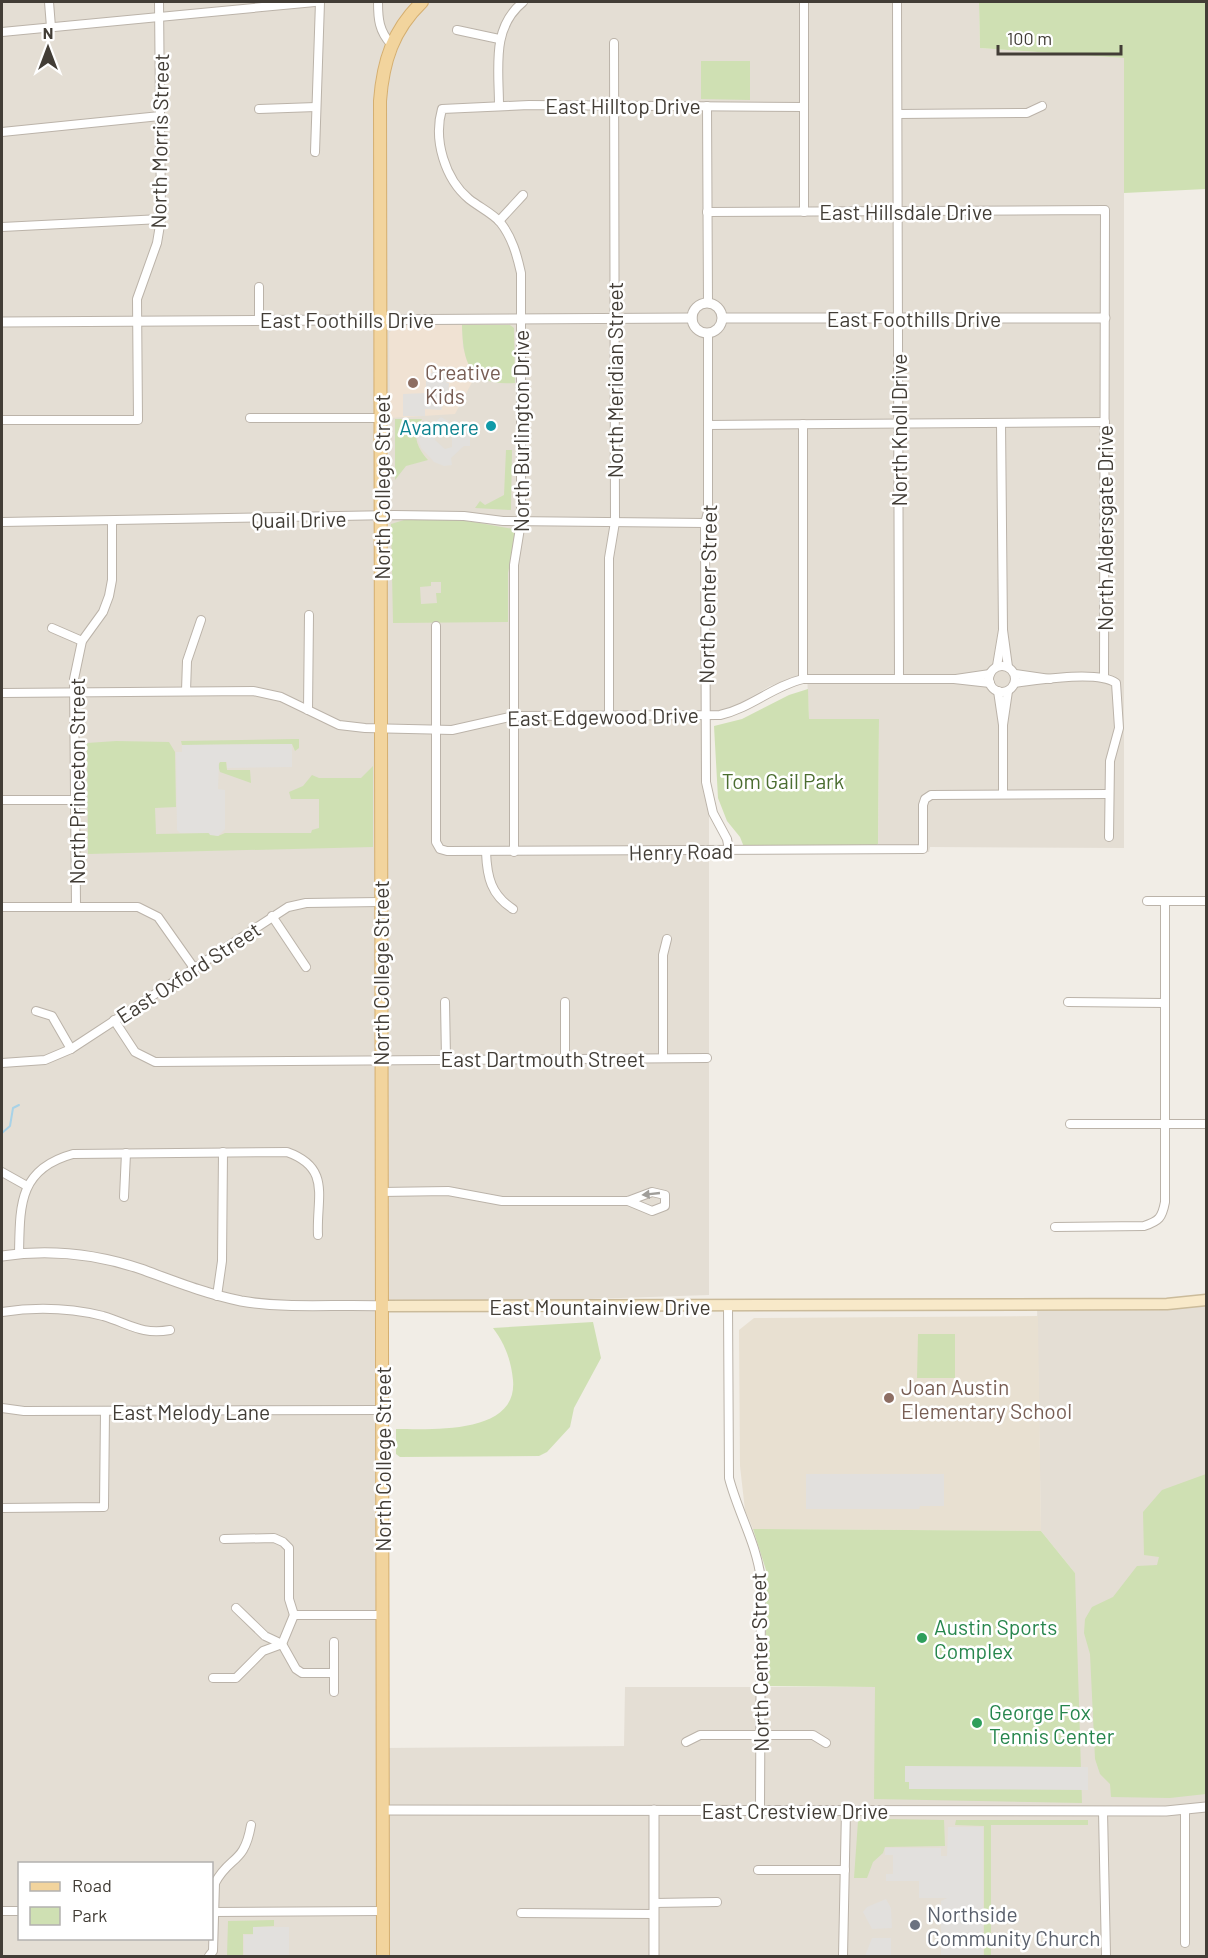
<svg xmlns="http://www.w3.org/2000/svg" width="1208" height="1958" viewBox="0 0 1208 1958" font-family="Barlow,sans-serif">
	<rect width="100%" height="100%" fill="#f1ede6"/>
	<path fill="#e4ded4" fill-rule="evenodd" d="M2 2H979L980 48 1124 58V848L930 847 929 852 878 853 879 719H809L807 674 770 686 706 723 709 799V1295L382 1306 383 1748 624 1746 625 1687H875L1075 1573 1041 1531 1037 1304 1206 1297V1956H2ZM20 1864H212V1938H20Z"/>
	<path fill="#f0e2d3" d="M396 325H462L463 348 476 375 455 414 390 418 389 333Z"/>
	<path fill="#e8e0d1" d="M1038 1316 1041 1531 753 1529 745 1510 740 1466 739 1330 754 1318Z"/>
	<g fill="#cfe0b3" fill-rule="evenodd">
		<path d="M979 2H1206V189L1124 193V58L980 48Z"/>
		<path d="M701 61H750V100L701 99Z"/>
		<path d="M462 325H510L514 328 515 383C470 386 463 365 462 325Z"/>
		<path d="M395 419H422C412 435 416 446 428 460L406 466 395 480Z"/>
		<path d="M506 450H512L511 510 475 508 480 501 485 505 504 495Z"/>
		<path d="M404 520H463L513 529 515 538 508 573V622L393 623 391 524ZM431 582H441V593H436L437 603 421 604 420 587 431 586Z"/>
		<path d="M808 689 809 719H879L878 844 874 847H744L740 837 727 821 718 798 714 726 742 719 789 695Z"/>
		<path d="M293 739H299V748L295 751 292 744 182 745 181 741Z"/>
		<path d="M116 741 169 742 175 752 176 807 155 808 156 834 208 833 218 836 225 833H311L312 830 319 828V799H291L289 792 303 786 312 775 319 778H361L373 766V847L88 854 87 743Z"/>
		<path d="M221 761 226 762 227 770H250L251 783 220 772 218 765Z"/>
		<path d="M593 1322 601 1358 574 1408 570 1427 547 1452 539 1456 400 1457 396 1454V1429C432 1429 518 1435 513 1380 511 1360 505 1344 493 1328Z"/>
		<path d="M918 1334H955V1378H917Z"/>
		<path d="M1206 1474V1794L1170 1798 1111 1797 1110 1784 1100 1774 1095 1759 1090 1654 1084 1633 1085 1619 1092 1607 1113 1597 1137 1566 1157 1565 1159 1557 1144 1555 1143 1512 1162 1490Z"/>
		<path d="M753 1529 1041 1531 1075 1573 1082 1803 874 1799 875 1687 766 1686V1570Z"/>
		<path d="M885 1819 944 1820 945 1846 885 1847 883 1853 873 1862 867 1878H854L858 1821Z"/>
		<path d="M956 1820H1088V1825H991V1956H984V1826L955 1825Z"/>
		<path d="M274 1920V1926L253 1927V1934H243V1956H227L228 1921Z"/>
	</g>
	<g fill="#e2e0dd" fill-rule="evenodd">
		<path d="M433 367H453L452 382H445L449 383 448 401H444L441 410 425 409V416H403V394L426 393V373H432Z"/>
		<path d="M441 417 452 423 456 420 466 428 470 438V446H464L451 458 452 465 444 466 434 462 421 448 418 439 421 426 427 428ZM438 430H445L452 438V447L445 449 435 440 434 435Z"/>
		<path d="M292 744V767L227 768V762H219L218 789 225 790V829L218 836 210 835 209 833H180L177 830 176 752H182V745Z"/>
		<path d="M806 1474H944V1506H920L919 1509H806Z"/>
		<path d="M905 1766 1088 1767V1790L909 1789V1782H905Z"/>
		<path d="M948 1827H983V1956H941V1901L947 1898H919V1881H886V1874H893V1855H885V1848H941V1856H947Z"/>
		<path d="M886 1899 891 1908 892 1928 872 1929 863 1912 867 1907Z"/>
		<path d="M253 1927H289V1956H244V1935H253Z"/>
		<path d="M872 1938H891V1956H865Z"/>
	</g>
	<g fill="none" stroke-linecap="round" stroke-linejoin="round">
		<path stroke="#a8d2e7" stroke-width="2" d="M2 1133 10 1126 13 1108 19 1105"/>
		<g stroke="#bbb3a9" stroke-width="10">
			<g id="minor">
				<path d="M49 2 51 27"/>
				<path d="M378 2C378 19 379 31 391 44"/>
				<path d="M804 2V212"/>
				<path d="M897 2 899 679"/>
				<path d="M457 30 499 39"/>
				<path d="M2 32 315 2"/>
				<path d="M499 106C499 68 491 28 523 2"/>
				<path d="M707 106 708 303"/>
				<path d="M259 109 316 107"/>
				<path d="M898 114 1027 113 1042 106"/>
				<path d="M2 132 160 116"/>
				<path d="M315 152 320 2"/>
				<path d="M707 212 1105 210 1104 678"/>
				<path d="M499 221 523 195"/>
				<path d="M2 227 161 219"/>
				<path d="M259 287V320"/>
				<path d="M708 333V512L705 523 706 782 713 813 727 839 729 850"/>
				<path d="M250 418H381"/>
				<path d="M2 420H138L137 299 157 243 161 219 159 2"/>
				<path d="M1001 423 1003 630 1008 667"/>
				<path d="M803 424V679"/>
				<path d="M708 425 1105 422"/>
				<path d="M2 522 394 515 464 516 503 521 705 523"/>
				<path d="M436 626V842L440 849 447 851 923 849V805L925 799 931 795 1109 794"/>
				<path d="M52 628 82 641"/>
				<circle cx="1002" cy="679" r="13"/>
				<path d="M997 666 1003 630"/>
				<path d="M1015 674 1050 679"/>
				<path d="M956 679 990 674"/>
				<path d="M1015 683C1037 680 1098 670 1116 683L1119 728 1110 761 1109 837"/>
				<path d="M186 691 187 661 201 620"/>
				<path d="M998 691 1003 725"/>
				<path d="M2 693 253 691 281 697 339 725 365 728 452 730 514 716 720 715C751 708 773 686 803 679H954L990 683"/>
				<path d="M308 710 309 615"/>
				<path d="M609 716V558L615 522 614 43"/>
				<path d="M1003 794V725L1008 691"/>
				<path d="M2 800H75"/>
				<path d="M486 852C487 877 491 895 513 909"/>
				<path d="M514 852V565L521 522V273C517 255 512 237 500 222 492 213 479 207 469 199 445 179 433 140 442 109L529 105 804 107"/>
				<path d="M1147 901H1206"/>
				<path d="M76 906 74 679 82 641 103 612 109 596 112 580V521"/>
				<path d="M2 907H138L158 917 194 968"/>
				<path d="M272 916 306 967"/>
				<path d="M445 1002 446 1058"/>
				<path d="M1068 1002 1165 1003"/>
				<path d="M36 1011 52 1016 71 1049"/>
				<path d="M114 1020 135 1052 155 1062 707 1058"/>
				<path d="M565 1058V1002"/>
				<path d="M663 1058V955L667 939"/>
				<path d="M2 1063 45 1060 71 1049 288 907 306 903 380 902"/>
				<path d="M1070 1124H1206"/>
				<path d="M2 1172 27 1186"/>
				<path d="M381 1192 448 1191 502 1201H628L652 1192 665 1195V1206L652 1211 628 1201"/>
				<path d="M124 1197 126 1153"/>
				<path d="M1055 1227 1144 1226C1159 1221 1162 1218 1165 1202V901"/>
				<path d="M19 1254C20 1206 18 1169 73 1154L287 1152C332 1168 316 1198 318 1235"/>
				<path d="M217 1296 222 1261 223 1152"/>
				<path d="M728 1305 729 1478C738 1513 757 1544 761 1580L760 1809"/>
				<path d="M2 1312C35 1307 70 1308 103 1316 130 1324 141 1335 170 1330"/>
				<path d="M2 1408 24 1411 382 1410"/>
				<path d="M2 1508 104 1507 105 1411"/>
				<path d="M224 1539 274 1538 283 1542 289 1548V1599L294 1615"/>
				<path d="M236 1608 265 1636 282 1644 296 1669 302 1673H334"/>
				<path d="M294 1615H382"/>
				<path d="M334 1642V1692"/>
				<path d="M213 1678H236L263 1651 282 1644 294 1615"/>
				<path d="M686 1742 700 1735H813L826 1743"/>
				<path d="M1103 1811 1106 1956"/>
				<path d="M758 1870H845"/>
				<path d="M654 1903 717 1902"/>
				<path d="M2 1911H20"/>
				<path d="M212 1912 383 1911"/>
				<path d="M521 1913 654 1914"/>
				<path d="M1185 1943V1809"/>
				<path d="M209 1956 213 1951 215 1883C230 1855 244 1865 251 1825"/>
				<path d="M843 1956 846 1810"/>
			</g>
		</g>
		<g stroke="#bbb3a9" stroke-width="11">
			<g id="tertiary">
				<circle cx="707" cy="318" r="15"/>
				<path d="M723 318H1105"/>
				<path d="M2 322 692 318"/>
				<path d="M2 1256C48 1249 96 1254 141 1269 174 1281 206 1294 241 1301 287 1309 335 1304 382 1306"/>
				<path d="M383 1810 1166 1811 1206 1807"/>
				<path d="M654 1956V1810"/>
			</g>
		</g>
		<g stroke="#cbbb9a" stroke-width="13">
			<path id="secondary" d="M382 1306 1167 1304 1206 1300"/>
		</g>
		<g stroke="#d5af70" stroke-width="14">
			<path id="primary" d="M383 1956 380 101C383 61 393 30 422 2"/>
		</g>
		<use href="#minor" stroke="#fff" stroke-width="8"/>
		<use href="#tertiary" stroke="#fff" stroke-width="9"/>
		<use href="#secondary" stroke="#f8e9c9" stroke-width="10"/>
		<use href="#primary" stroke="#f2d49d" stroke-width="12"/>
	</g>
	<defs><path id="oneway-solid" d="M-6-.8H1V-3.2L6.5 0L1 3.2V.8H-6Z" transform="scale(1.5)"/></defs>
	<use fill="#a09e9a" href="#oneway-solid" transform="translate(651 1194) rotate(174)"/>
	<g fill="#8d6e63" stroke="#fff" stroke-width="2">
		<circle cx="413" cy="383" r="6"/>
		<circle cx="889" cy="1398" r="6"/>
	</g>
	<circle fill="#0f9aa8" stroke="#fff" stroke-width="2" cx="491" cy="426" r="6"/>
	<g fill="#2e9e5b" stroke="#fff" stroke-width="2">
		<circle cx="922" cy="1638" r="6"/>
		<circle cx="977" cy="1723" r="6"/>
	</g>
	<circle fill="#6b7280" stroke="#fff" stroke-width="2" cx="915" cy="1925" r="6"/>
	<g text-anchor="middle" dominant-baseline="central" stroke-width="5" stroke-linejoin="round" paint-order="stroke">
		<g font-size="21" fill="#423d36" stroke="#fff">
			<text x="623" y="105">East Hilltop Drive</text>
			<text transform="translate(159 141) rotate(-89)">North Morris Street</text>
			<text x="906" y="211">East Hillsdale Drive</text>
			<text x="914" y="318">East Foothills Drive</text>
			<text x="347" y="319">East Foothills Drive</text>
			<text transform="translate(614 380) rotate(-90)">North Meridian Street</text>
			<text transform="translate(898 430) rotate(-90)">North Knoll Drive</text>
			<text transform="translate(520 431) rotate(-90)">North Burlington Drive</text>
			<text transform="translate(381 487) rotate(-90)">North College Street</text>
			<text transform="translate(299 519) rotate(-1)">Quail Drive</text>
			<text transform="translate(1104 528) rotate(-90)">North Aldersgate Drive</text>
			<text transform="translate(707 594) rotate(-89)">North Center Street</text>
			<text transform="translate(603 716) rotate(-1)">East Edgewood Drive</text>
			<text transform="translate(76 781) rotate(-90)">North Princeton Street</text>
			<text transform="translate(681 851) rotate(-1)">Henry Road</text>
			<text transform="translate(188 972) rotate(-33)">East Oxford Street</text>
			<text transform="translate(380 973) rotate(-90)">North College Street</text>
			<text x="543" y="1058">East Dartmouth Street</text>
			<text x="600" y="1306">East Mountainview Drive</text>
			<text x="191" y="1411">East Melody Lane</text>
			<text transform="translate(382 1459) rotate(-90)">North College Street</text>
			<text transform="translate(759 1662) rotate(-91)">North Center Street</text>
			<text x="795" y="1810">East Crestview Drive</text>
		</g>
		<g font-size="21" fill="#785e54" stroke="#fff" text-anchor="start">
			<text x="425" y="371">Creative<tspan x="425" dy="24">Kids</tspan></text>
			<text x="901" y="1386">Joan Austin<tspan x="901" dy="24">Elementary School</tspan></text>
		</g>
		<g font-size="21" fill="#0d838f" stroke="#fff" text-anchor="end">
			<text x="479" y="426">Avamere</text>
		</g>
		<g font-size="21" fill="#4b6d30" stroke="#fff">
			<text x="783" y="780">Tom Gail Park</text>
		</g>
		<g font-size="21" fill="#27864d" stroke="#fff" text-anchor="start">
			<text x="934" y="1626">Austin Sports<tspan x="934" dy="24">Complex</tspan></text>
			<text x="989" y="1711">George Fox<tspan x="989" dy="24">Tennis Center</tspan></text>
		</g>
		<g font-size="21" fill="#5b616d" stroke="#fff" text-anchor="start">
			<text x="927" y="1913">Northside<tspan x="927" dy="24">Community Church</tspan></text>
		</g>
	</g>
	<rect width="1208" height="1958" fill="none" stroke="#423d36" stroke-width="6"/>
	<rect x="18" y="1862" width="195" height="78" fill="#ffffff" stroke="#b3b1af" stroke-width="1.5"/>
	<rect x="30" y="1882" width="30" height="9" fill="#f2d49d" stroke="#b3b1af" stroke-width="1.5"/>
	<text x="72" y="1892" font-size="18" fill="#423d36">Road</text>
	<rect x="30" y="1907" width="30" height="18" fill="#cfe0b3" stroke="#b3b1af" stroke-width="1.5"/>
	<text x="72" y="1922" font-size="18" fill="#423d36">Park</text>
	<g transform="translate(48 48)" stroke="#ffffff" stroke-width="4.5" paint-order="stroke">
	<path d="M0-4.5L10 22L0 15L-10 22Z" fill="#423d36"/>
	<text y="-9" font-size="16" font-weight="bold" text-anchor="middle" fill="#423d36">N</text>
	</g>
	<path d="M998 45v9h123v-9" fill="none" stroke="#423d36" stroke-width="3"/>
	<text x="1007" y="45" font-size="18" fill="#423d36" stroke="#ffffff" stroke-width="4.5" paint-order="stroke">100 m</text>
</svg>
